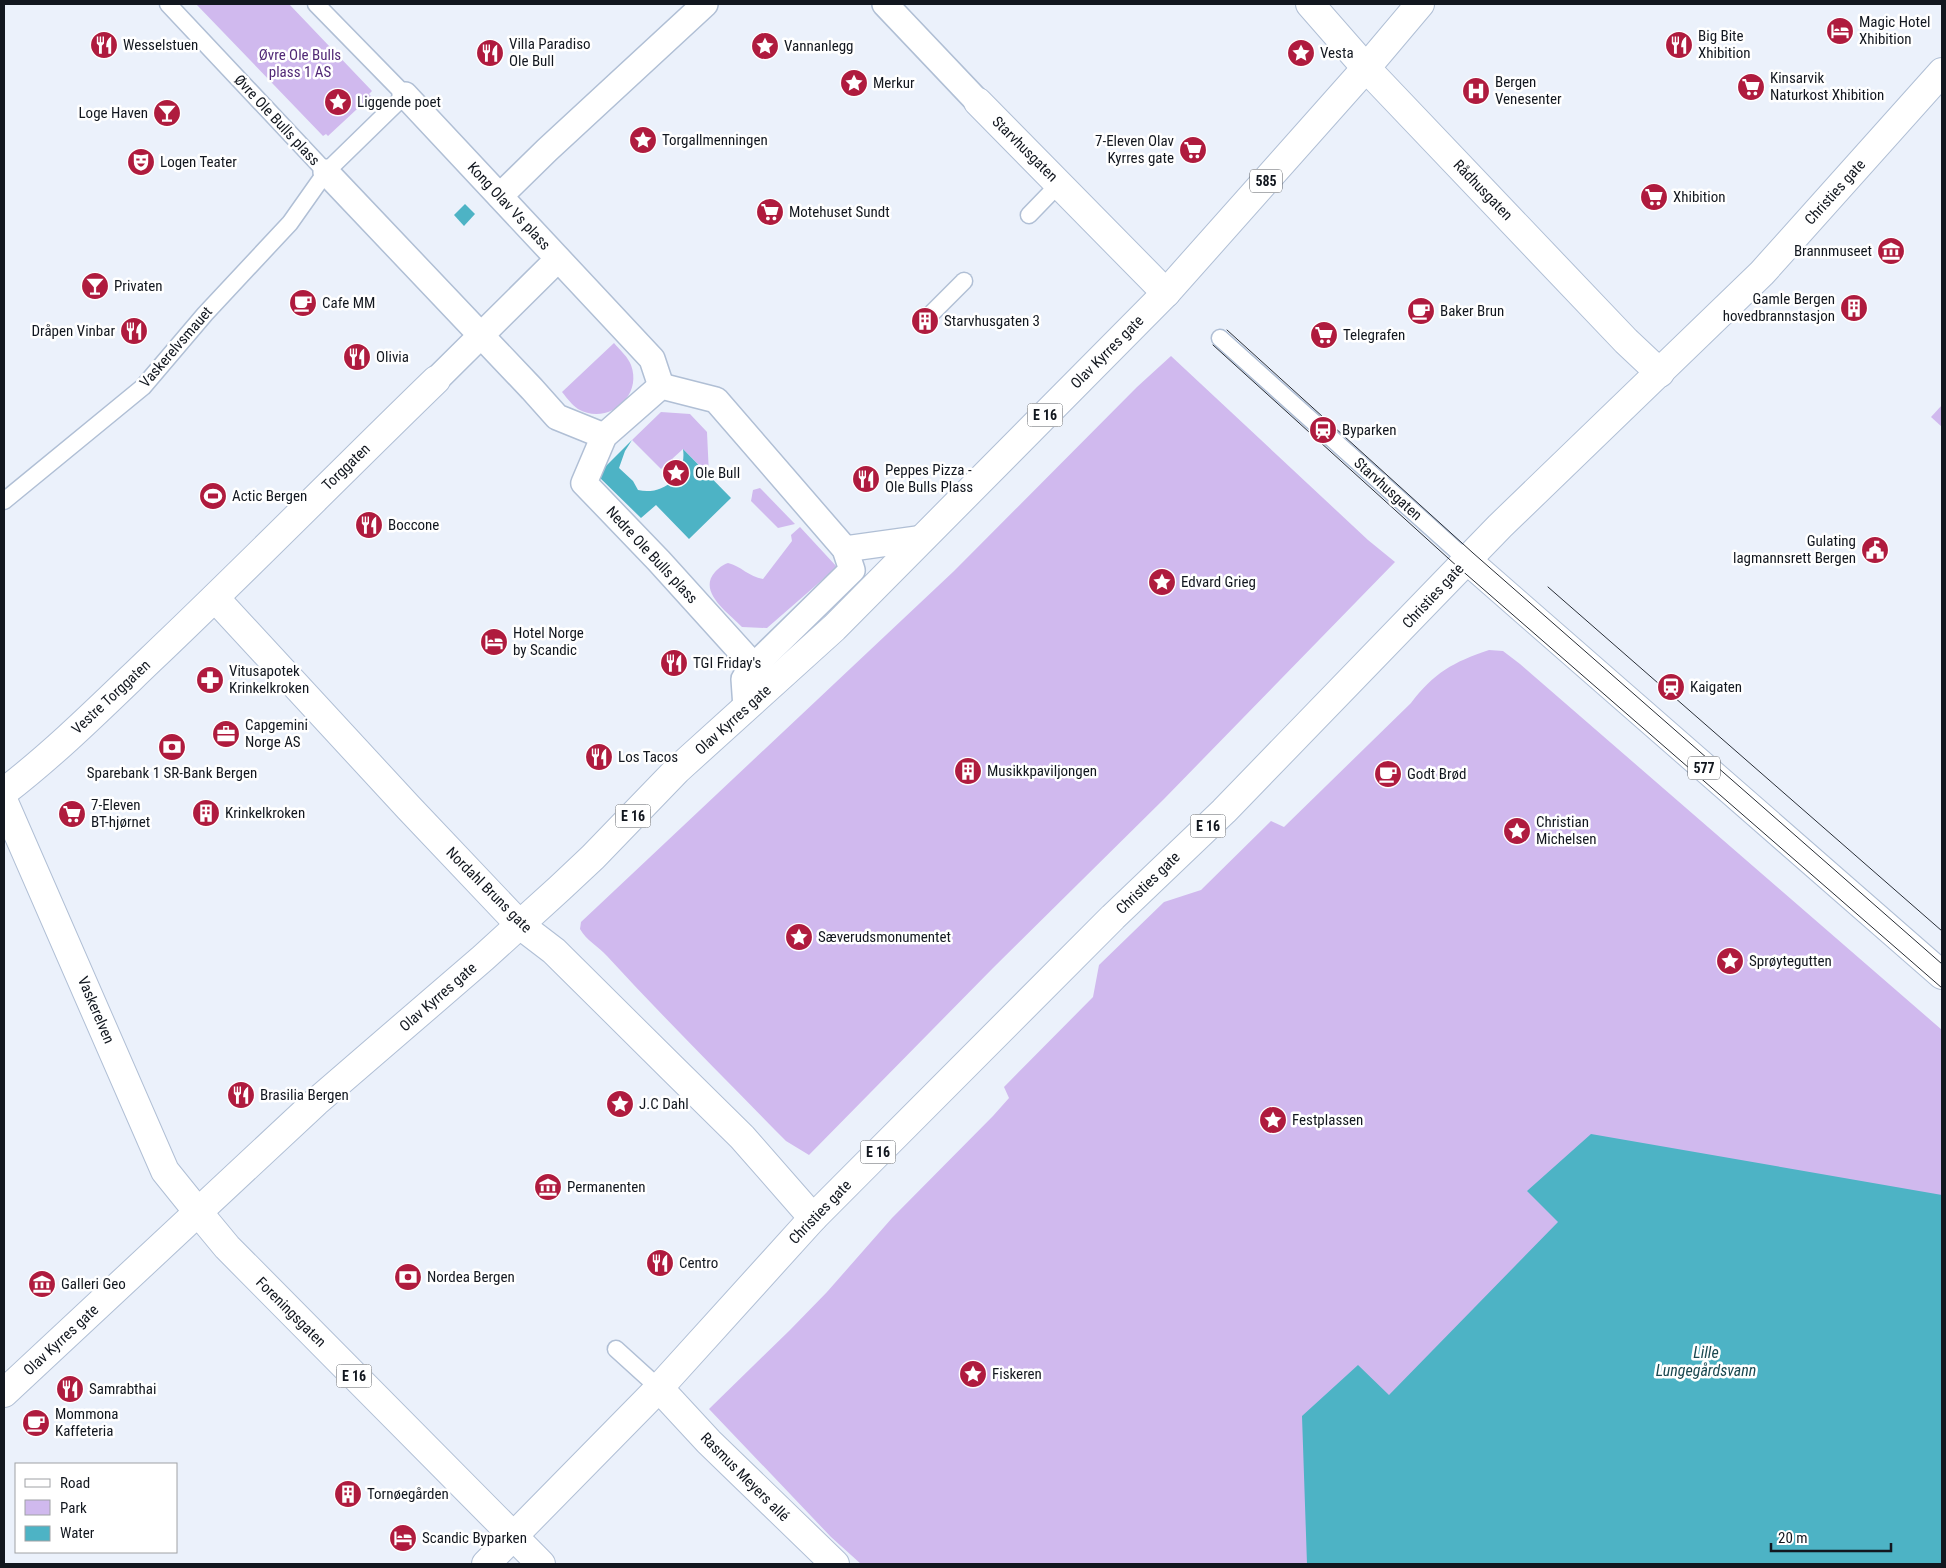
<svg xmlns="http://www.w3.org/2000/svg" width="1946" height="1568" viewBox="0 0 1946 1568" font-family="'Roboto Condensed',sans-serif">
	<rect width="100%" height="100%" fill="#ebf1fb"/>
	<g fill="#d0b9ee">
		<path d="M196 4H289L372 91 369 94 371 96 328 136 326 134 323 136Z"/>
		<path d="M614 343C620 350 628 357 631 365 643 397 607 426 578 409 572 405 567 398 562 392Z"/>
		<path d="M1171 356 1368 540 1395 562 1164 799 993 968 809 1155 786 1141C726 1080 665 1019 607 956 598 946 587 941 580 929L581 922 954 571 1137 387Z"/>
		<path d="M1942 405V427L1931 417Z"/>
		<path d="M661 412 690 414 707 432 709 475 683 449 661 469 632 440Z"/>
		<path d="M760 488 795 524 778 528 751 501 753 490Z"/>
		<path d="M800 527 837 567 767 628 742 627C729 613 697 592 715 572 719 568 722 565 728 563 741 566 749 577 763 579L792 541 791 535Z"/>
		<path d="M1489 650 1503 651 1520 664 1942 1030V1564H861L831 1537 709 1409 790 1330 827 1292 892 1218 993 1116 1009 1098 1004 1087 1093 997 1099 965 1164 902 1201 890 1271 821 1284 827 1411 703C1434 673 1453 662 1489 650Z"/>
	</g>
	<g fill="#4db3c5">
		<path d="M465 204 475 214 464 226 454 215Z"/>
		<path d="M632 440 625 451 619 468 633 481 638 490C664 496 687 475 683 449L731 498 689 539 656 505 641 518 597 475Z"/>
		<path d="M1591 1134 1942 1195V1564H1307L1302 1416 1358 1365 1389 1395 1558 1222 1527 1191Z"/>
	</g>
	<g fill="none" stroke-linecap="round" stroke-linejoin="round">
		<g stroke="#b0bfd5" stroke-width="19">
			<g id="service">
				<path d="M168 4 326 172"/>
				<path d="M1029 215 1059 184"/>
				<path d="M931 314 964 281"/>
				<path d="M1220 338 1467 560"/>
				<path d="M4 501 143 387 205 314 290 223 326 172 405 95 316 4"/>
				<path d="M616 1349 659 1388"/>
			</g>
		</g>
		<g stroke="#b0bfd5" stroke-width="28">
			<g id="pedestrian">
				<path d="M885 4 978 102"/>
				<path d="M405 95 652 359 661 386"/>
				<path d="M326 172 532 389 557 417 604 436"/>
				<path d="M500 196 547 150 705 4"/>
				<path d="M436 380 558 259"/>
				<path d="M661 386 716 400 845 549 852 570 754 666 659 561 584 483 604 436Z"/>
				<path d="M845 549 924 538"/>
				<path d="M746 708 744 679 754 666"/>
			</g>
		</g>
		<g stroke="#b0bfd5" stroke-width="30">
			<g id="minor">
				<path d="M1310 4 1366 68 1626 341 1660 373"/>
				<path d="M978 102 1166 293"/>
				<path d="M215 598 409 808 520 925 554 951 672 1068 742 1137 813 1218"/>
				<path d="M4 792C56 752 102 706 150 660 247 568 340 473 436 380"/>
				<path d="M659 1388 709 1442 835 1564"/>
			</g>
		</g>
		<g stroke="#b0bfd5" stroke-width="30">
			<path id="secondary" d="M4 802 165 1171 198 1212"/>
		</g>
		<g stroke="#b0bfd5" stroke-width="30">
			<g id="primary">
				<path d="M1942 72 1762 273 1500 526 1467 560 1942 975"/>
				<path d="M1166 293 1366 68 1420 4"/>
			</g>
		</g>
		<g stroke="#b0bfd5" stroke-width="30">
			<g id="trunk">
				<path d="M198 1212 227 1247 541 1564"/>
				<path d="M4 1393 316 1102 483 958 560 888 593 857 677 770 834 628 1166 293"/>
				<path d="M486 1564 659 1388 813 1218 1113 917 1224 811 1467 560"/>
			</g>
		</g>
		<use href="#service" stroke="#fff" stroke-width="16"/>
		<use href="#pedestrian" stroke="#fff" stroke-width="25"/>
		<use href="#minor" stroke="#fff" stroke-width="28"/>
		<use href="#secondary" stroke="#fff" stroke-width="28"/>
		<use href="#primary" stroke="#fff" stroke-width="28"/>
		<use href="#trunk" stroke="#fff" stroke-width="28"/>
		<g stroke="#292e36" stroke-width="1">
			<path d="M1227 330 1473 553 1942 964"/>
			<path d="M1213 345 1459 568 1942 988"/>
			<path d="M1548 587 1942 931"/>
		</g>
	</g>
	<defs>
		<g id="hotel-disc" transform="scale(1.4375)"><circle r="9.5" fill="#af1b3e" stroke="#fff"/><path d="M-6-4.5h1.5V1H6V5H4.5V3h-9V5H-6ZM-4 0a1.8 1.8 0 1 1 3.6 0ZM.5 0V-2.5h3Q6-2.5 6 0Z" fill="#fff"/></g>
		<g id="restaurant-disc" transform="scale(1.4375)"><circle r="9.5" fill="#af1b3e" stroke="#fff"/><path d="M-5-6h1v4h1v-4h1v4h1v-4h1v5L-1.5 .5V6h-2V.5L-5-1ZM5-6V6H3V1.5H1.5Q1.5-4 5-6Z" fill="#fff"/></g>
		<g id="sight-disc" transform="scale(1.4375)"><circle r="9.5" fill="#af1b3e" stroke="#fff"/><path d="M0-6L1.8-2.2L6-1.7L2.9 1.2L3.7 5.4L0 3.3L-3.7 5.4L-2.9 1.2L-6-1.7L-1.8-2.2Z" fill="#fff"/></g>
		<g id="supermarket-disc" transform="scale(1.4375)"><circle r="9.5" fill="#af1b3e" stroke="#fff"/><path d="M-6-5.5h2.5l.6 2H6L4.5 2H-2.5L-4.4-4H-6ZM-1.5 3.2a1.3 1.3 0 1 0 .1 0ZM3 3.2a1.3 1.3 0 1 0 .1 0Z" fill="#fff"/></g>
		<g id="hospital-disc" transform="scale(1.4375)"><circle r="9.5" fill="#af1b3e" stroke="#fff"/><path d="M-5-5h3v3.5h4V-5h3V5h-3V1.5h-4V5h-3Z" fill="#fff"/></g>
		<g id="bar-disc" transform="scale(1.4375)"><circle r="9.5" fill="#af1b3e" stroke="#fff"/><path d="M-6-5H6L.8 .8V4.5H3.5V6h-7V4.5H-.8V.8Z" fill="#fff"/></g>
		<g id="theatre-disc" transform="scale(1.4375)"><circle r="9.5" fill="#af1b3e" stroke="#fff"/><path d="M-5-5.5Q0-4 5-5.5V0Q5 5 0 6Q-5 5-5 0ZM-3.3-2.5H-1v1.5H-3.3ZM1-2.5H3.3v1.5H1ZM-2.8 1Q0 5.5 2.8 1Z" fill="#fff"/></g>
		<g id="museum-disc" transform="scale(1.4375)"><circle r="9.5" fill="#af1b3e" stroke="#fff"/><path d="M0-6L6-3V-2H-6V-3ZM-5-1h2V3h-2ZM-1-1h2V3h-2ZM3-1h2V3H3ZM-6 4H6V6H-6Z" fill="#fff"/></g>
		<g id="cafe-disc" transform="scale(1.4375)"><circle r="9.5" fill="#af1b3e" stroke="#fff"/><path d="M-5.5-4.5H6V0H3Q3 3.5 0 3.5H-2.5Q-5.5 3.5-5.5 0ZM3-3.2v2h1.7v-2ZM-6 4.5H4V6H-6Z" fill="#fff"/></g>
		<g id="building-disc" transform="scale(1.4375)"><circle r="9.5" fill="#af1b3e" stroke="#fff"/><path d="M-4-6H4V6H1V3H-1V6H-4ZM-2.5-4.3h1.7v1.8h-1.7ZM.8-4.3h1.7v1.8H.8ZM-2.5-1h1.7V.8h-1.7ZM.8-1h1.7V.8H.8Z" fill="#fff"/></g>
		<g id="station-disc" transform="scale(1.4375)"><circle r="9.5" fill="#af1b3e" stroke="#fff"/><path d="M-3-6H3Q5-6 5-4V2Q5 4 3 4L4.5 6H3L1.5 4h-3L-3 6H-4.5L-3 4Q-5 4-5 2V-4Q-5-6-3-6ZM-3.5-4v3h7v-3ZM-3.5 1v1.5H-2V1ZM2 1v1.5H3.5V1Z" fill="#fff"/></g>
		<g id="stadium-disc" transform="scale(1.4375)"><circle r="9.5" fill="#af1b3e" stroke="#fff"/><path d="M0-5a6.5 5 0 1 0 0 10a6.5 5 0 1 0 0-10ZM-3.5-1.8h7v3.6h-7Z" fill="#fff"/></g>
		<g id="civic-disc" transform="scale(1.4375)"><circle r="9.5" fill="#af1b3e" stroke="#fff"/><path d="M-.6-6.5H3V-4.5H.6V-3L4-1V1h2V6H-6V1h2V-1L-.6-3ZM-1.2 2.5V6h2.4V2.5Z" fill="#fff"/></g>
		<g id="pharmacy-disc" transform="scale(1.4375)"><circle r="9.5" fill="#af1b3e" stroke="#fff"/><path d="M-2-6h4v4h4v4h-4v4h-4v-4h-4v-4h4Z" fill="#fff"/></g>
		<g id="office-disc" transform="scale(1.4375)"><circle r="9.5" fill="#af1b3e" stroke="#fff"/><path d="M-6-3h4V-5.5h4V-3h4V5H-6ZM-1-4.5V-3h2v-1.5ZM-6 0V1H6V0Z" fill="#fff"/></g>
		<g id="bank-disc" transform="scale(1.4375)"><circle r="9.5" fill="#af1b3e" stroke="#fff"/><path d="M-6-4H6V4H-6ZM0-2.3a2.3 2.3 0 1 0 0 4.6a2.3 2.3 0 1 0 0-4.6Z" fill="#fff"/></g>
	</defs>
	<g fill-rule="evenodd">
		<use href="#hotel-disc" x="1840" y="31"/>
		<use href="#restaurant-disc" x="104" y="45"/>
		<use href="#restaurant-disc" x="1679" y="45"/>
		<use href="#sight-disc" x="765" y="46"/>
		<use href="#restaurant-disc" x="490" y="53"/>
		<use href="#sight-disc" x="1301" y="53"/>
		<use href="#sight-disc" x="854" y="83"/>
		<use href="#supermarket-disc" x="1751" y="87"/>
		<use href="#hospital-disc" x="1476" y="91"/>
		<use href="#sight-disc" x="338" y="102"/>
		<use href="#bar-disc" x="167" y="113"/>
		<use href="#sight-disc" x="643" y="140"/>
		<use href="#supermarket-disc" x="1193" y="150"/>
		<use href="#theatre-disc" x="141" y="162"/>
		<use href="#supermarket-disc" x="1654" y="197"/>
		<use href="#supermarket-disc" x="770" y="212"/>
		<use href="#museum-disc" x="1891" y="251"/>
		<use href="#bar-disc" x="95" y="286"/>
		<use href="#cafe-disc" x="303" y="303"/>
		<use href="#building-disc" x="1854" y="308"/>
		<use href="#cafe-disc" x="1421" y="311"/>
		<use href="#building-disc" x="925" y="321"/>
		<use href="#restaurant-disc" x="134" y="331"/>
		<use href="#supermarket-disc" x="1324" y="335"/>
		<use href="#restaurant-disc" x="357" y="357"/>
		<use href="#station-disc" x="1323" y="430"/>
		<use href="#sight-disc" x="676" y="473"/>
		<use href="#restaurant-disc" x="866" y="479"/>
		<use href="#stadium-disc" x="213" y="496"/>
		<use href="#restaurant-disc" x="369" y="525"/>
		<use href="#civic-disc" x="1875" y="550"/>
		<use href="#sight-disc" x="1162" y="582"/>
		<use href="#hotel-disc" x="494" y="642"/>
		<use href="#restaurant-disc" x="674" y="663"/>
		<use href="#pharmacy-disc" x="210" y="680"/>
		<use href="#station-disc" x="1671" y="687"/>
		<use href="#office-disc" x="226" y="734"/>
		<use href="#bank-disc" x="172" y="747"/>
		<use href="#restaurant-disc" x="599" y="757"/>
		<use href="#building-disc" x="968" y="771"/>
		<use href="#cafe-disc" x="1388" y="774"/>
		<use href="#building-disc" x="206" y="813"/>
		<use href="#supermarket-disc" x="72" y="814"/>
		<use href="#sight-disc" x="1517" y="831"/>
		<use href="#sight-disc" x="799" y="937"/>
		<use href="#sight-disc" x="1730" y="961"/>
		<use href="#restaurant-disc" x="241" y="1095"/>
		<use href="#sight-disc" x="620" y="1104"/>
		<use href="#sight-disc" x="1273" y="1120"/>
		<use href="#museum-disc" x="548" y="1187"/>
		<use href="#restaurant-disc" x="660" y="1263"/>
		<use href="#bank-disc" x="408" y="1277"/>
		<use href="#museum-disc" x="42" y="1284"/>
		<use href="#sight-disc" x="973" y="1374"/>
		<use href="#restaurant-disc" x="70" y="1389"/>
		<use href="#cafe-disc" x="36" y="1423"/>
		<use href="#building-disc" x="348" y="1494"/>
		<use href="#hotel-disc" x="403" y="1538"/>
	</g>
	<g text-anchor="middle" dominant-baseline="central" stroke-width="5" stroke-linejoin="round" paint-order="stroke">
		<g fill="#fff" stroke="#595d62" stroke-width="1">
			<rect x="1250" y="169.5" width="32" height="23" rx="4"/>
			<rect x="1027.5" y="403.5" width="35" height="23" rx="4"/>
			<rect x="1688" y="756.5" width="32" height="23" rx="4"/>
			<rect x="615.5" y="804.5" width="35" height="23" rx="4"/>
			<rect x="1190.5" y="814.5" width="35" height="23" rx="4"/>
			<rect x="860.5" y="1140.5" width="35" height="23" rx="4"/>
			<rect x="336.5" y="1364.5" width="35" height="23" rx="4"/>
		</g>
		<g font-size="14" font-weight="bold" fill="#12171f">
			<text x="1266" y="181">585</text>
			<text x="1045" y="415">E 16</text>
			<text x="1704" y="768">577</text>
			<text x="633" y="816">E 16</text>
			<text x="1208" y="826">E 16</text>
			<text x="878" y="1152">E 16</text>
			<text x="354" y="1376">E 16</text>
		</g>
		<g font-size="15" fill="#12171f" stroke="#fff" text-anchor="start">
			<text x="1859" y="22">Magic Hotel<tspan x="1859" dy="17">Xhibition</tspan></text>
			<text x="1698" y="36">Big Bite<tspan x="1698" dy="17">Xhibition</tspan></text>
			<text x="509" y="44">Villa Paradiso<tspan x="509" dy="17">Ole Bull</tspan></text>
			<text x="123" y="45">Wesselstuen</text>
			<text x="784" y="46">Vannanlegg</text>
			<text x="1320" y="53">Vesta</text>
			<text x="1770" y="78">Kinsarvik<tspan x="1770" dy="17">Naturkost Xhibition</tspan></text>
			<text x="1495" y="82">Bergen<tspan x="1495" dy="17">Venesenter</tspan></text>
			<text x="873" y="83">Merkur</text>
			<text x="357" y="102">Liggende poet</text>
			<text x="148" y="113" text-anchor="end">Loge Haven</text>
			<text x="662" y="140">Torgallmenningen</text>
			<text x="1174" y="141" text-anchor="end">7-Eleven Olav<tspan x="1174" dy="17">Kyrres gate</tspan></text>
			<text x="160" y="162">Logen Teater</text>
			<text x="1673" y="197">Xhibition</text>
			<text x="789" y="212">Motehuset Sundt</text>
			<text x="1872" y="251" text-anchor="end">Brannmuseet</text>
			<text x="114" y="286">Privaten</text>
			<text x="1835" y="299" text-anchor="end">Gamle Bergen<tspan x="1835" dy="17">hovedbrannstasjon</tspan></text>
			<text x="322" y="303">Cafe MM</text>
			<text x="1440" y="311">Baker Brun</text>
			<text x="944" y="321">Starvhusgaten 3</text>
			<text x="115" y="331" text-anchor="end">Dråpen Vinbar</text>
			<text x="1343" y="335">Telegrafen</text>
			<text x="376" y="357">Olivia</text>
			<text x="1342" y="430">Byparken</text>
			<text x="885" y="470">Peppes Pizza -<tspan x="885" dy="17">Ole Bulls Plass</tspan></text>
			<text x="695" y="473">Ole Bull</text>
			<text x="232" y="496">Actic Bergen</text>
			<text x="388" y="525">Boccone</text>
			<text x="1856" y="541" text-anchor="end">Gulating<tspan x="1856" dy="17">lagmannsrett Bergen</tspan></text>
			<text x="1181" y="582">Edvard Grieg</text>
			<text x="513" y="633">Hotel Norge<tspan x="513" dy="17">by Scandic</tspan></text>
			<text x="693" y="663">TGI Friday's</text>
			<text x="229" y="671">Vitusapotek<tspan x="229" dy="17">Krinkelkroken</tspan></text>
			<text x="1690" y="687">Kaigaten</text>
			<text x="245" y="725">Capgemini<tspan x="245" dy="17">Norge AS</tspan></text>
			<text x="618" y="757">Los Tacos</text>
			<text x="987" y="771">Musikkpaviljongen</text>
			<text x="172" y="773" text-anchor="middle">Sparebank 1 SR-Bank Bergen</text>
			<text x="1407" y="774">Godt Brød</text>
			<text x="91" y="805">7-Eleven<tspan x="91" dy="17">BT-hjørnet</tspan></text>
			<text x="225" y="813">Krinkelkroken</text>
			<text x="1536" y="822">Christian<tspan x="1536" dy="17">Michelsen</tspan></text>
			<text x="818" y="937">Sæverudsmonumentet</text>
			<text x="1749" y="961">Sprøytegutten</text>
			<text x="260" y="1095">Brasilia Bergen</text>
			<text x="639" y="1104">J.C Dahl</text>
			<text x="1292" y="1120">Festplassen</text>
			<text x="567" y="1187">Permanenten</text>
			<text x="679" y="1263">Centro</text>
			<text x="427" y="1277">Nordea Bergen</text>
			<text x="61" y="1284">Galleri Geo</text>
			<text x="992" y="1374">Fiskeren</text>
			<text x="89" y="1389">Samrabthai</text>
			<text x="55" y="1414">Mommona<tspan x="55" dy="17">Kaffeteria</tspan></text>
			<text x="367" y="1494">Tornøegården</text>
			<text x="422" y="1538">Scandic Byparken</text>
		</g>
		<g font-size="15" fill="#512976" stroke="#fff">
			<text x="300" y="55">Øvre Ole Bulls<tspan x="300" dy="17">plass 1 AS</tspan></text>
		</g>
		<g font-size="15" fill="#12171f" stroke="#fff">
			<text transform="translate(277 120) rotate(47)">Øvre Ole Bulls plass</text>
			<text transform="translate(1025 149) rotate(45)">Starvhusgaten</text>
			<text transform="translate(1483 190) rotate(46)">Rådhusgaten</text>
			<text transform="translate(1835 192) rotate(-48)">Christies gate</text>
			<text transform="translate(509 206) rotate(47)">Kong Olav Vs plass</text>
			<text transform="translate(176 347) rotate(-49)">Vaskerelvsmauet</text>
			<text transform="translate(1107 352) rotate(-45)">Olav Kyrres gate</text>
			<text transform="translate(346 467) rotate(-44)">Torggaten</text>
			<text transform="translate(1388 489) rotate(42)">Starvhusgaten</text>
			<text transform="translate(652 555) rotate(47)">Nedre Ole Bulls plass</text>
			<text transform="translate(1433 596) rotate(-47)">Christies gate</text>
			<text transform="translate(111 697) rotate(-43)">Vestre Torggaten</text>
			<text transform="translate(733 720) rotate(-42)">Olav Kyrres gate</text>
			<text transform="translate(1148 883) rotate(-44)">Christies gate</text>
			<text transform="translate(489 890) rotate(45)">Nordahl Bruns gate</text>
			<text transform="translate(438 997) rotate(-41)">Olav Kyrres gate</text>
			<text transform="translate(96 1010) rotate(67)">Vaskerelven</text>
			<text transform="translate(820 1212) rotate(-46)">Christies gate</text>
			<text transform="translate(291 1312) rotate(45)">Foreningsgaten</text>
			<text transform="translate(61 1340) rotate(-43)">Olav Kyrres gate</text>
			<text transform="translate(745 1477) rotate(45)">Rasmus Meyers allé</text>
		</g>
		<g font-size="16" font-style="italic" fill="#1a4850" stroke="#fff">
			<text x="1706" y="1352">Lille<tspan x="1706" dy="18">Lungegårdsvann</tspan></text>
		</g>
	</g>
	<rect width="1946" height="1568" fill="none" stroke="#12171f" stroke-width="10"/>
	<rect x="15" y="1463" width="162" height="90" fill="#ffffff" stroke="#a0a2a5"/>
	<rect x="25" y="1479" width="25" height="8" fill="#ffffff" stroke="#a0a2a5"/>
	<text x="60" y="1488" font-size="15" fill="#12171f">Road</text>
	<rect x="25" y="1500" width="25" height="15" fill="#d0b9ee" stroke="#a0a2a5"/>
	<text x="60" y="1513" font-size="15" fill="#12171f">Park</text>
	<rect x="25" y="1526" width="25" height="15" fill="#4db3c5" stroke="#a0a2a5"/>
	<text x="60" y="1538" font-size="15" fill="#12171f">Water</text>
	<path d="M1771 1543v8h120v-8" fill="none" stroke="#12171f" stroke-width="2.5"/>
	<text x="1778" y="1543" font-size="15" fill="#12171f" stroke="#ffffff" stroke-width="4" paint-order="stroke">20 m</text>
</svg>
